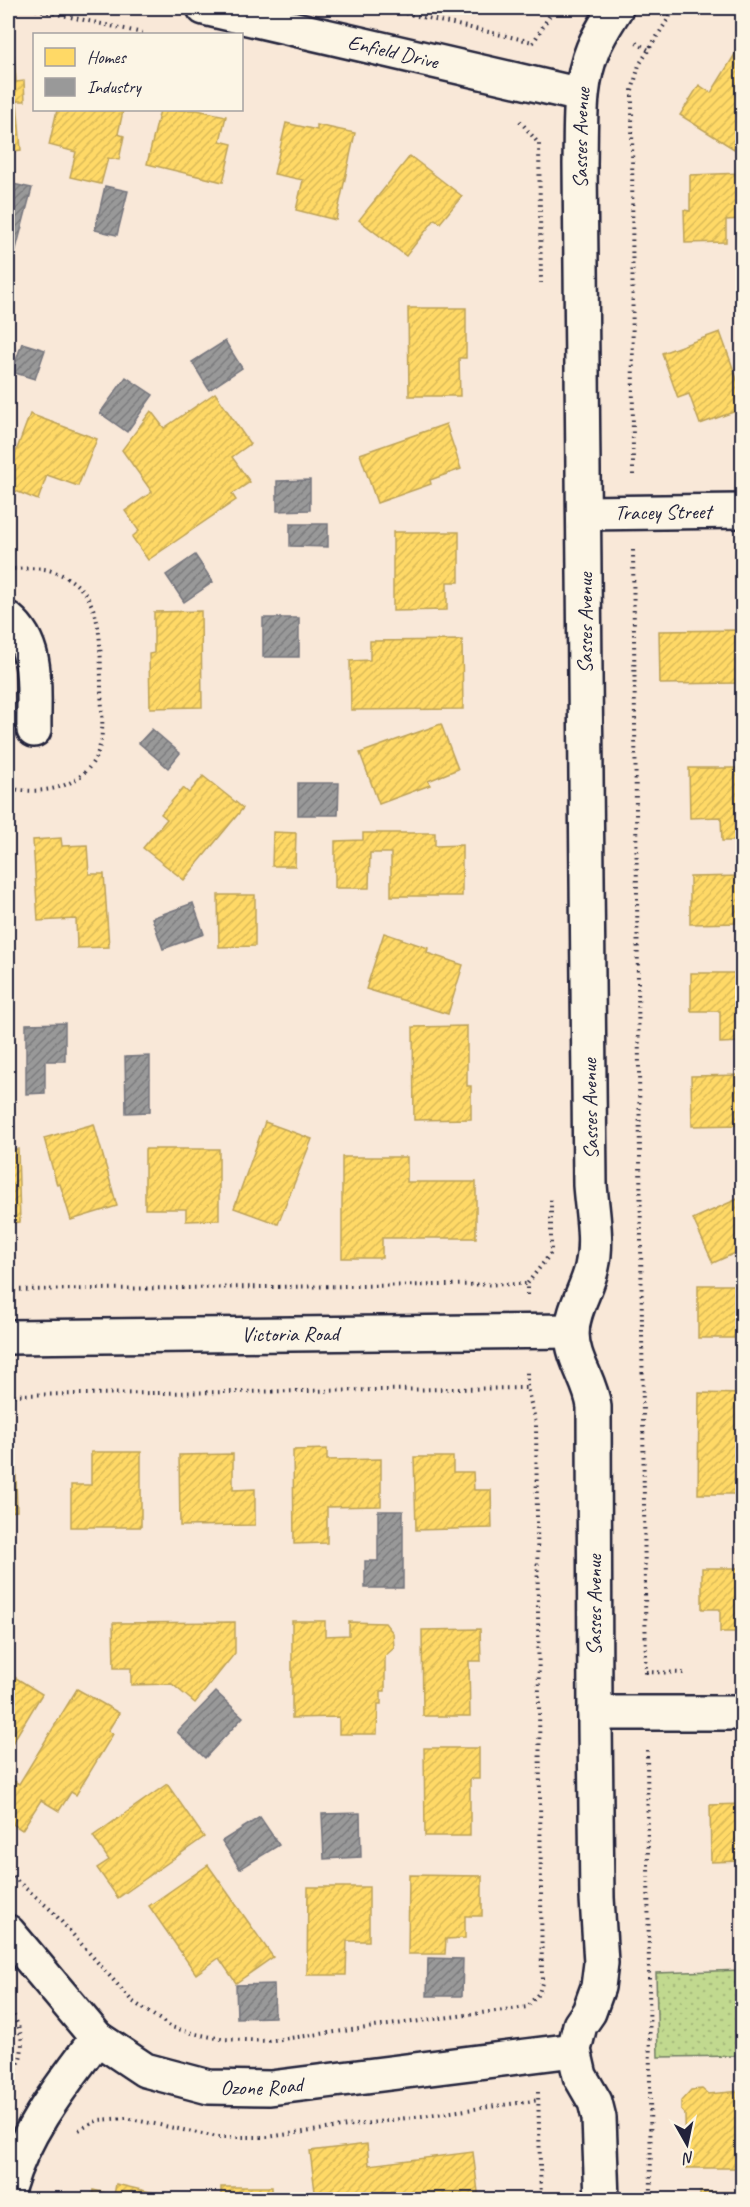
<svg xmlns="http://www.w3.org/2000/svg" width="750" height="2207" viewBox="0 0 750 2207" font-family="Caveat,sans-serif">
	<defs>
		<pattern id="green-dots" width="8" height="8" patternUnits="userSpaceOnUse" patternTransform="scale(1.5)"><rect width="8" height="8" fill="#c1d98f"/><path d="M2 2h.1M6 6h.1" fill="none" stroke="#a6ba7c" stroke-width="1.8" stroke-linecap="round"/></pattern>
		<pattern id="homes-hatch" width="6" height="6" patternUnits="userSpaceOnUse" patternTransform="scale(1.5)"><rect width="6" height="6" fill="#ffd966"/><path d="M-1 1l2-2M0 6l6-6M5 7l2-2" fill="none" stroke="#daba59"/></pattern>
		<pattern id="industry-hatch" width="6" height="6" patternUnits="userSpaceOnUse" patternTransform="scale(1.5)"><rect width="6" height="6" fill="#999"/><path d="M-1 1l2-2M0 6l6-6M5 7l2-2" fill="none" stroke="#7c7c7e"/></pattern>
	</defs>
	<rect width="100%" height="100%" fill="#f9e8d8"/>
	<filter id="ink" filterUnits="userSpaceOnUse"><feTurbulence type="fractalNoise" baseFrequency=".0167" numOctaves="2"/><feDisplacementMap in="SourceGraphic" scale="12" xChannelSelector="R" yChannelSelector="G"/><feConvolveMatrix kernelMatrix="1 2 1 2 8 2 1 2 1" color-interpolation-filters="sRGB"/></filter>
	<g filter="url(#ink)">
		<path fill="url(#green-dots)" stroke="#727e65" stroke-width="1.5" d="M742 1970V2056L658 2057 656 1973Z"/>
		<g fill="url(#homes-hatch)" stroke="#bda259" stroke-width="1.5">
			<path d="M742 43V135L734 149 680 115 699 85 711 93Z"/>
			<path d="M8 55H14L16 82 24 81 25 101H17L21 150 8 152Z"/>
			<path d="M57 110 123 111 118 134 124 136 119 160 108 158 101 184 70 177 76 152 49 145Z"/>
			<path d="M160 110H197L226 116 220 141 232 144 223 182 147 164Z"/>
			<path d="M286 123 317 130V125L355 133 336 220 296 210 303 180 274 174Z"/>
			<path d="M410 156 462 196 440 223 435 219 406 256 359 220Z"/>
			<path d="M742 173V219L726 220V242L685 243 684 210 690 211V175Z"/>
			<path d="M408 308H466V358H459L460 396H409Z"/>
			<path d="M720 332 742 393V409L700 424 689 394 678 398 662 353Z"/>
			<path d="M215 393 250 444 232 457 250 482 232 494 236 500 148 560 132 537 139 531 125 511 152 492 122 450 151 411 164 428Z"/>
			<path d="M30 414 97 439 78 486 47 475 38 500 8 488V473Z"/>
			<path d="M446 424 461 469 430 480 431 484 377 503 360 454Z"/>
			<path d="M393 532H459V582H447V610L393 611Z"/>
			<path d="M201 611 202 707 150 708 149 654 154 653V612Z"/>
			<path d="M742 630V683L660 684 659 631Z"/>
			<path d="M462 640 463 709 351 710 350 661 370 660V641Z"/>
			<path d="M441 724 458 769 428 781 430 785 379 804 360 753Z"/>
			<path d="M689 768H742V841H722L721 817 690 818Z"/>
			<path d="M203 776 243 808 184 880 143 848 167 819 161 814 183 788 189 793Z"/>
			<path d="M273 832 296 833 295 866H272Z"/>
			<path d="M363 833H435V846L462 845V896H391V853H370L369 888H335V841L363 840Z"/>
			<path d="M61 838 62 846 87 845 89 874H104L109 947 77 948 76 919 38 921 33 840Z"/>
			<path d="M742 876V923L690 924V877Z"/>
			<path d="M218 895H255V946L219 947Z"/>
			<path d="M384 933 428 948 427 953 463 965 448 1014 366 989Z"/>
			<path d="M691 973H742V1042L720 1043V1011H691Z"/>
			<path d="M467 1026V1086H471V1119L414 1120 413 1027Z"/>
			<path d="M742 1075V1125L692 1126 691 1076Z"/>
			<path d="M265 1122 312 1139 278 1224 234 1208Z"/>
			<path d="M94 1124 117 1206 71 1220 60 1184 57 1185 44 1138Z"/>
			<path d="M8 1149H18L20 1222 8 1223Z"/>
			<path d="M145 1149H219V1220L186 1221V1209H145Z"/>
			<path d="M342 1157H407V1182H476V1238H382V1258H342Z"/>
			<path d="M742 1197V1250L713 1263 693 1219Z"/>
			<rect x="698" y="1285" width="44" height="53"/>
			<path d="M699 1393 742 1394V1494H698Z"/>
			<path d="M8 1445H15L17 1511 8 1512Z"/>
			<path d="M327 1449V1460L381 1459V1506L327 1507V1543L294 1544 293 1450Z"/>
			<path d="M91 1452H141V1527H71V1485H91Z"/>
			<path d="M233 1454V1490L255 1489V1525L180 1526 179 1455Z"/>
			<path d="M414 1457H453V1472H473L474 1490H491L492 1528 416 1530Z"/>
			<path d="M702 1568H742V1650L741 1632H720V1609H702Z"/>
			<path d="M292 1621H325V1636L349 1635V1622L385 1623 393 1633 394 1648 385 1656V1691H381V1704H378L377 1734H339V1717L292 1718Z"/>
			<path d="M235 1622V1653L195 1703 172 1684 131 1685V1668H114L113 1623Z"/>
			<path d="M480 1629 481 1661H469L470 1716H423L422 1630Z"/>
			<path d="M8 1673 42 1694 8 1750Z"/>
			<path d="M77 1689 119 1713 108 1731 113 1734 76 1795 71 1792 59 1811 41 1800 22 1830 8 1821V1782L9 1778 19 1784Z"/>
			<path d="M424 1748H479V1779H470V1836H425Z"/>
			<path d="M167 1784 204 1837 118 1898 97 1868 109 1860 93 1836Z"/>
			<path d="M742 1804V1861L711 1862 710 1805Z"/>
			<path d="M208 1865 273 1957 236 1983 219 1958 196 1974 149 1906Z"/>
			<path d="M409 1875 482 1876V1916H465V1938L446 1939 445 1954H408Z"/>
			<path d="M308 1887H369V1941H347L346 1975H307Z"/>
			<path d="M702 2089 708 2094 742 2091V2152H739V2168H686L685 2115 681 2110V2101L691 2090Z"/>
			<path d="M367 2144 369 2165 473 2152 479 2200H316L310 2151Z"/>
			<path d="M116 2184 163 2195 162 2200H91L93 2190 114 2195Z"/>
			<rect x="221" y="2187" width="51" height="13"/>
			<rect x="700" y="2192" width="42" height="8"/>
		</g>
		<g fill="url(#industry-hatch)" stroke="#75757d" stroke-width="1.5">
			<path d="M8 183 32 188 15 253 8 251Z"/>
			<path d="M105 186 128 191 117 235 95 230Z"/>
			<path d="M225 341 242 368 209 390 192 362Z"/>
			<path d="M22 343 45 350 35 379 12 372Z"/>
			<path d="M126 377 153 395 127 432 100 413Z"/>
			<path d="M310 480V510L277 511V481Z"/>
			<path d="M290 524H328V547L290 546Z"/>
			<path d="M195 555 213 582 184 602 166 575Z"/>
			<rect x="263" y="618" width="36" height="39"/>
			<path d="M152 729 180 753 168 768 139 743Z"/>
			<path d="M298 783H339L338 815H298Z"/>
			<path d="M193 903 204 934 163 949 152 918Z"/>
			<rect x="8" y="971" width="3" height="39"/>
			<path d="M65 1023V1061H45V1093L26 1094V1024Z"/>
			<path d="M150 1056V1112L126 1113 125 1057Z"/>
			<path d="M378 1511H403V1588H365V1561H378Z"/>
			<path d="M216 1692 243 1717 205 1758 177 1732Z"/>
			<path d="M360 1813 361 1857 324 1859 322 1814Z"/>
			<path d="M260 1817 279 1845 240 1869 222 1841Z"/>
			<path d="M428 1958 463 1959 462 1996H427Z"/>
			<path d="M274 1984 275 2017 237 2018 236 1985Z"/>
		</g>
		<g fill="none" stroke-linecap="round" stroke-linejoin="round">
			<g stroke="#22223b" stroke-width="38">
				<g id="minor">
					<path id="s1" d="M204 8 581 95"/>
					<path id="s2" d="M585 513 742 511"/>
					<path d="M8 619C41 646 33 691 34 730"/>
					<path id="s3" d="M8 1337 572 1331"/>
					<path d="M595 1713H742"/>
					<path id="s4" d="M8 1932 97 2038 145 2070 209 2087 270 2088 574 2050"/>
					<path d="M8 2188C25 2131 61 2086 97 2038"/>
					<path id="s5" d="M602 2200 599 2118 595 2102 580 2076 574 2050 580 2025 589 2012 598 1987 601 1963 597 1898 595 1724 594 1407C591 1381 572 1360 572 1333 572 1310 587 1290 592 1267 598 1240 592 1212 590 1185L580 164C581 125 578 85 593 49 599 34 608 21 616 8"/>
				</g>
			</g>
			<g stroke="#22223b" stroke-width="4" stroke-dasharray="1.5 4.5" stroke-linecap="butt">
				<path d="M30 8 147 34"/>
				<path d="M382 8 533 42"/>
				<path d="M533 43 554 8"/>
				<path d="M636 43 649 50"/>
				<path d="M520 121 539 144 541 283"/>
				<path d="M633 475 632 91 639 65 675 8"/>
				<path d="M633 550 646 1676"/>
				<path d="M8 569C20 569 37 567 49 570 105 587 100 638 101 685 101 704 105 730 99 749 86 788 43 796 8 788"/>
				<path d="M8 1290 527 1284"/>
				<path d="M527 1295V1284L551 1253V1197"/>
				<path d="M8 1395 527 1388"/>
				<path d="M646 1672 687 1673"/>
				<path d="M647 1750 651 2200"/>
				<path d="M8 1873 51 1910 132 2001 171 2027 196 2034 222 2039 267 2041 527 2007 539 1993 542 1983 536 1423 527 1388V1370"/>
				<path d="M8 2005C27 2039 26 2053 8 2086"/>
				<path d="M538 2092 541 2200"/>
				<path d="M79 2130 98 2120 126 2118 217 2137H267L540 2100"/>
			</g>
			<use href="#minor" stroke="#fcf5e5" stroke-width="33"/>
		</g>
	</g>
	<g text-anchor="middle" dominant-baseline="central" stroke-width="6" stroke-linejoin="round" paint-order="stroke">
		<g font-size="21" fill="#22223b" stroke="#fcf5e5">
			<text stroke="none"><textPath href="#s1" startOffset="194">Enfield Drive</textPath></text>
			<text stroke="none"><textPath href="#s5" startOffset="2080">Sasses Avenue</textPath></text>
			<text stroke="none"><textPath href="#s2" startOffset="78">Tracey Street</textPath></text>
			<text transform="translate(585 623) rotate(-90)">Sasses Avenue</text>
			<text transform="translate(590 1109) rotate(-91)">Sasses Avenue</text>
			<text stroke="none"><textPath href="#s3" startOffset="282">Victoria Road</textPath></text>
			<text transform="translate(594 1605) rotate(-90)">Sasses Avenue</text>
			<text stroke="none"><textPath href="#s4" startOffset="315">Ozone Road</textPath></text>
		</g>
	</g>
	<rect width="750" height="2207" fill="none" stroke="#fcf5e5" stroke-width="30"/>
	<rect x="15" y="15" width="720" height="2177" fill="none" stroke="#22223b" stroke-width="2" filter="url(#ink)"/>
	<rect x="33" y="33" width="210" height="78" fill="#fcf5e5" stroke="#a5a1a1" stroke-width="1.5"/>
	<rect x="45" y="48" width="30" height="18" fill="#ffd966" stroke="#a5a1a1" stroke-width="1.5"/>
	<text x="87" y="63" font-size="18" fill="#22223b">Homes</text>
	<rect x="45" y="78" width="30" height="18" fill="#999999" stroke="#a5a1a1" stroke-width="1.5"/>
	<text x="87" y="93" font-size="18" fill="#22223b">Industry</text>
	<g transform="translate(687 2144) rotate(171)" stroke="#fcf5e5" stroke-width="4.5" paint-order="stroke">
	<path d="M0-4.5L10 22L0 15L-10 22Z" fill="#22223b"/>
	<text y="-9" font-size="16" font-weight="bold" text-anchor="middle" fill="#22223b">N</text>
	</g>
</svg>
